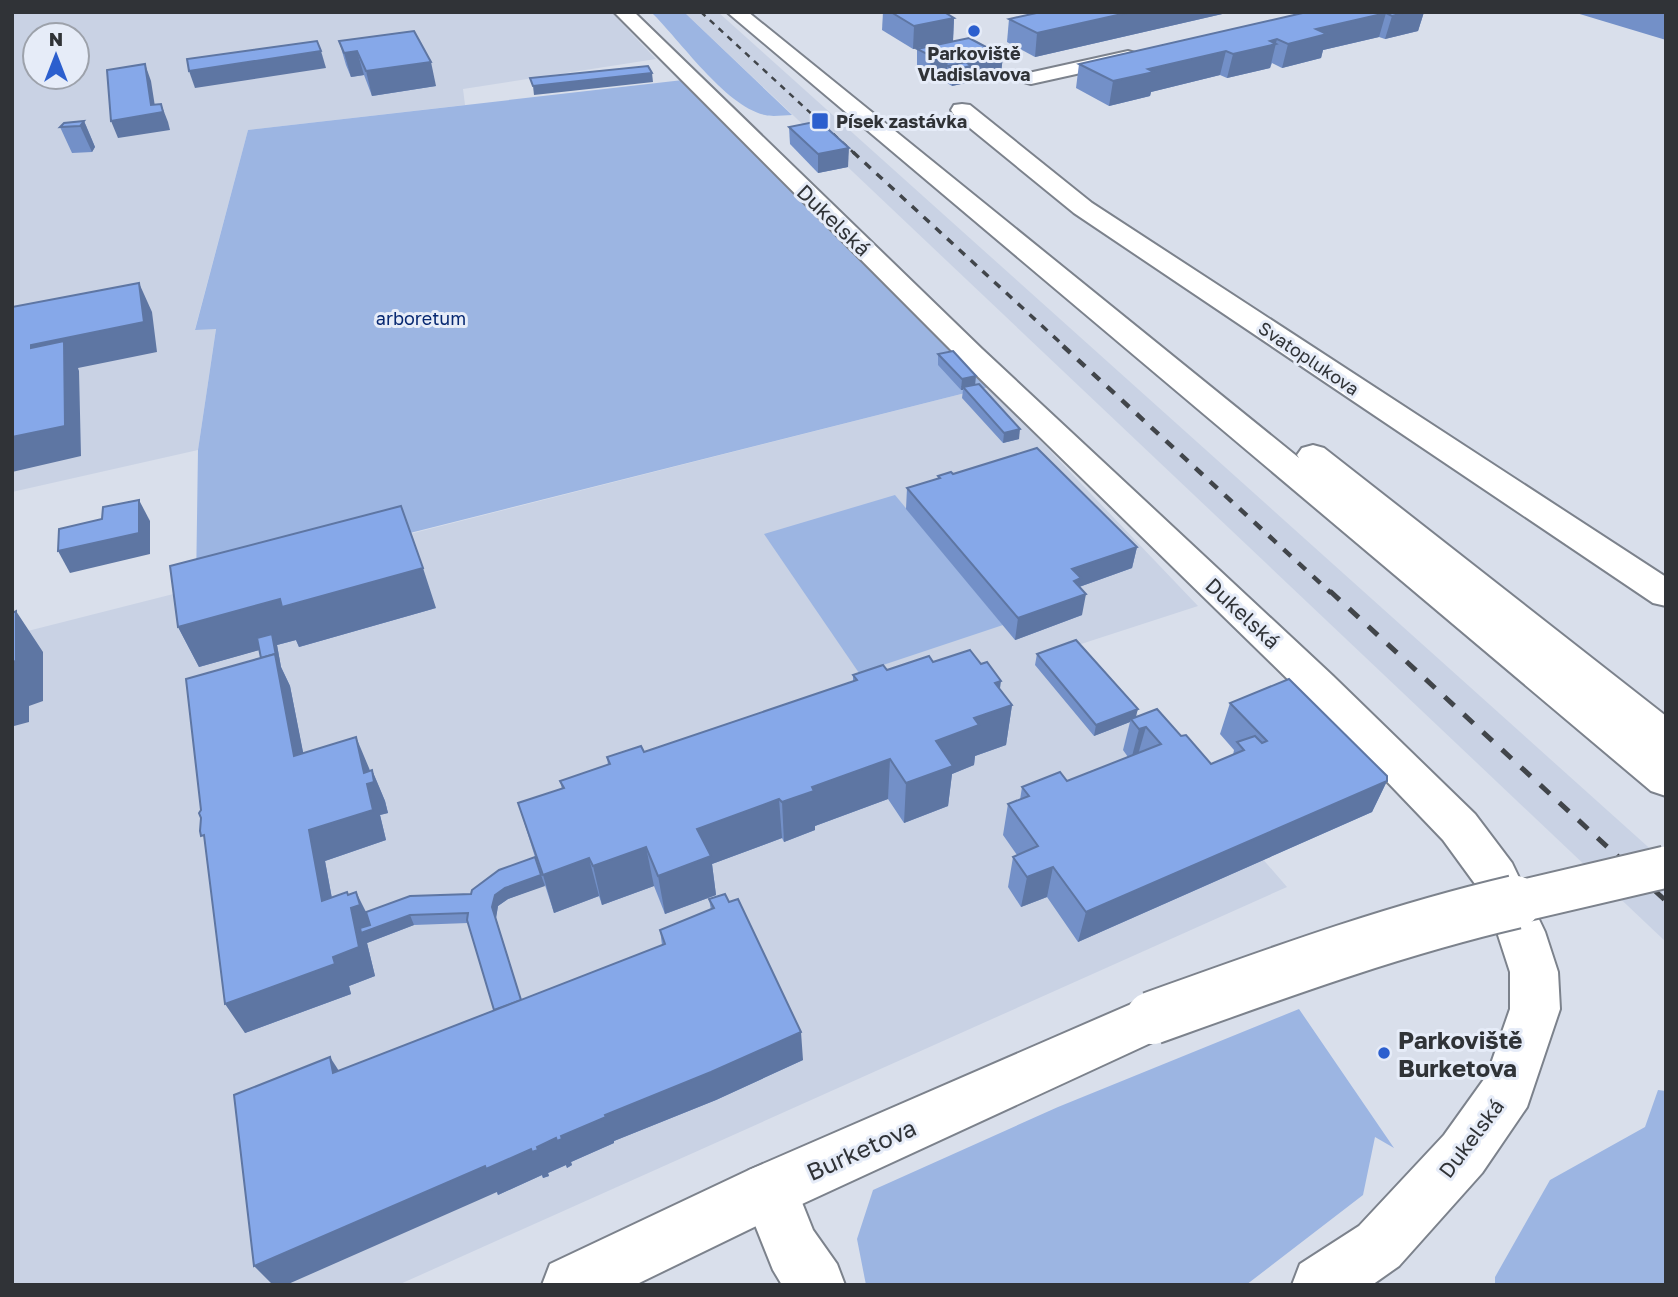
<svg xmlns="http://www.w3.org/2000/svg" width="1678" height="1297" viewBox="0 0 1678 1297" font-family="'Golos Text',sans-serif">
	<rect width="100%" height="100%" fill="#d9dfeb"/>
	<g fill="#c9d2e4" fill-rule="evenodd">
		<path d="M12 12H611L656 59 463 89 465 105 248 130 195 329 216 328 198 450 12 492ZM35 35H77V77H35Z"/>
		<path d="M684 12H718L1666 863V942Z"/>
		<path d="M989 387 1198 606 1078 645 1287 887 398 1285H12V635Z"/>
	</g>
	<g fill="#9cb5e2">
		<path d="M651 12H684L792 115C784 115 773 117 765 115 725 106 680 40 651 12Z"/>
		<path d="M683 80 989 387 196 587 198 450 216 329 195 330 248 130Z"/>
		<path d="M895 495 1003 625 859 673 764 534Z"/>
		<path d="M1299 1009 1394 1148 1375 1137 1363 1195 1246 1285H866L857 1239 873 1190 1058 1107Z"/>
		<path d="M1658 1090 1666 1091V1285H1495V1277L1550 1180 1645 1127Z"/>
	</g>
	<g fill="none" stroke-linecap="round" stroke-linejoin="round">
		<g stroke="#7c828c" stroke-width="4">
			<g id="minor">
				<path d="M614 12H634L982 349 1333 676 1475 814 1512 863 1545 932 1558 972 1560 1009 1527 1107 1482 1173 1399 1266 1372 1285H1292L1300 1264 1359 1226 1444 1135 1487 1075 1510 1009V972L1497 932 1478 888 1443 840 1305 696 962 361Z"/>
				<path d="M1128 51 1135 53 1138 57 1135 61 1031 84 1024 82 1021 78 1024 74Z"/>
				<path d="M962 104 970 105 1092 203 1666 577V606L1653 603 1074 213 954 115 951 110 954 105Z"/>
				<path d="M769 1162 789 1170 813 1230 837 1264 845 1285H782L773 1270 741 1190 749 1170Z"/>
			</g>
		</g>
		<g stroke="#7c828c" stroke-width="4">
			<path id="secondary" d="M1152 995 1170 1002 1177 1018 1170 1034 789 1210 635 1285H542L550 1264 749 1170Z"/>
		</g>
		<g stroke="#7c828c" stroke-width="4">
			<path id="trunk" d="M727 12H748L1299 458 1297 455 1302 448 1313 445 1324 448 1666 716V796L1651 791Z"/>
		</g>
		<use href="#minor" fill="#fff" fill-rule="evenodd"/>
		<use href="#secondary" fill="#fff" fill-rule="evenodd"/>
		<use href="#trunk" fill="#fff" fill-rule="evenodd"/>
		<path stroke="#41454a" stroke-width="2.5" stroke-dasharray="6 6" stroke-linecap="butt" d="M701 12 855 154"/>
		<path stroke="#41454a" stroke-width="3.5" stroke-dasharray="8 8" stroke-linecap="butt" d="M853 152 1065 347"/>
		<path stroke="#41454a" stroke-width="4.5" stroke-dasharray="10 10" stroke-linecap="butt" d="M1063 346 1331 593"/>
		<path stroke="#41454a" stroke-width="5" stroke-dasharray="13 13" stroke-linecap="butt" d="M1330 591 1666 901"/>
		<g stroke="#7c828c" stroke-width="45" stroke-linecap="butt">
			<path id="secondary-bridge-far1" d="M1508 904 1666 867"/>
		</g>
		<g stroke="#7c828c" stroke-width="56" stroke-linecap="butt">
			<path id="secondary-bridge" d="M1152 1018C1272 975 1391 931 1515 902"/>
		</g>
		<use href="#secondary-bridge-far1" stroke="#fff" stroke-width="41"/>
		<use href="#secondary-bridge" stroke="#fff" stroke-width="52"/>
	</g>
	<g fill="#7390c8">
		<path d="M883 12H944L954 18 953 41 913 49 882 30Z"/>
		<path d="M1041 12H1231L1035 57 1007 42 1009 19Z"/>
		<path d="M1307 12H1424L1418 31 1385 39 1379 37 1323 50 1321 58 1282 68 1272 63 1270 68 1227 78 1220 75 1151 92 1150 96 1109 106 1076 88 1079 64Z"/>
		<path d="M1573 12H1666V40Z"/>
		<path d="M339 41 436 86 372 96 364 75 351 77 346 65Z"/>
		<path d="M917 49 1003 56 1001 73 970 80V82L952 86 947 83V69L930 73 917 65Z"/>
		<path d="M84 121 95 147 92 152 72 153 60 127Z"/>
		<path d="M789 127 848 167 818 173 790 144Z"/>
		<path d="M938 354 975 384 1019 439 1003 443 962 398 963 390H961L938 365Z"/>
		<path d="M953 474 1137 547 1132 568 1079 587 1082 615 1015 640 906 509 907 488 938 479V476Z"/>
		<path d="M436 608 299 647 296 640 277 645 281 667 290 686 303 753 369 768 370 771 372 770 385 801 388 813 380 815 386 840 325 861 332 898 347 892 349 895 366 912 471 894 535 857 518 803 562 789 560 781 608 765 607 757 644 752 853 681V675L887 670 933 662 1000 690 1012 705 1006 745 975 756 974 765 952 774 948 806 904 823 888 799 815 826V830L784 842 782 838 712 864 716 895 665 914 654 886 602 905 599 896 554 913 545 885 508 899 498 906 496 918 521 1000 662 945 660 930 711 910 709 899 803 1060 716 1100 614 1141V1143L571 1162 572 1165 567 1168 566 1165 548 1173 549 1176 543 1178 542 1175 498 1195 497 1192 339 1071 494 1010 468 923 414 925 367 943 375 976 349 986 351 994 245 1033 201 810 261 658 259 650 199 667 178 627Z"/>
		<path d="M1037 654 1135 717 1181 736 1211 764 1233 755 1234 750 1220 734 1230 703 1387 781 1372 812 1078 942 1047 897 1021 907 1008 887 1013 857 1017 855 1003 835 1008 804 1020 800 1022 787 1067 781 1128 757 1123 750 1130 722 1094 736 1035 665Z"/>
	</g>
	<g fill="#5e76a3">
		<path d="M1131 12H1231L1035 57 1037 33Z"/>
		<path d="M1407 12H1424L1418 31 1385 39 1392 16Z"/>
		<path d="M1386 13 1379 37 1323 50 1321 58 1282 68 1288 44 1316 29Z"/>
		<path d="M954 18 953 41 913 49 914 26Z"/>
		<path d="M1277 39 1270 68 1227 78 1233 54Z"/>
		<path d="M321 51 326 68 195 88 189 71Z"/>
		<path d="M357 51 364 75 351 77 344 53Z"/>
		<path d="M1226 51 1220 75 1151 92 1150 96 1109 106 1113 81 1148 69Z"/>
		<path d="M949 52 947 69 930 73 931 56Z"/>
		<path d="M1003 56 1001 73 970 80V82L952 86 953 70 969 64Z"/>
		<path d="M431 62 436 86 372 96 366 71Z"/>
		<path d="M145 64 151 81 156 113 161 104 168 122 170 130 118 138 111 121 151 105Z"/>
		<path d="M652 73 653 82 534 95 533 86Z"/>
		<path d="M84 121 95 147 92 152 80 126Z"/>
		<path d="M849 148 848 167 818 173V154Z"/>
		<path d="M139 283 152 312 157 352 78 368 79 371 81 456 12 472V437L31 345Z"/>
		<path d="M976 376 975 386 963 387V390H961L962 379Z"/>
		<path d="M1020 429 1019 439 1003 443 1004 433Z"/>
		<path d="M139 500 150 521V554L70 573 58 551Z"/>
		<path d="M1137 547 1132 568 1079 587 1086 594 1082 615 1015 640 1018 618 1072 569Z"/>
		<path d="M423 568 436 608 299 647 296 640 277 645 281 667 290 686 310 787 294 756 274 646 199 667 178 627 280 599Z"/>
		<path d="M16 611 43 652V701L29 706V722L14 726V741H12V662Z"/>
		<path d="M1001 681 997 710 1012 705 1006 745 975 756 974 765 952 774 948 806 904 823 906 783 936 741 995 683Z"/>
		<path d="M1138 709 1135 720 1131 719 1130 722 1094 736 1096 725Z"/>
		<path d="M1146 727 1137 758 1131 760 1139 729Z"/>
		<path d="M356 737 369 768 372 782V770L385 801 388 813 380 815 386 840 325 861 338 932 322 901 309 830 364 773Z"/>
		<path d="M890 759 888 799 815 826V830L784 842 782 802 812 787Z"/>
		<path d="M1387 781 1372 812 1078 942 1086 912Z"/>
		<path d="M779 799 782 838 712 864 716 895 665 914 658 876 697 829Z"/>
		<path d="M646 847 654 886 602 905 593 866Z"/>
		<path d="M589 858 599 896 554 913 543 875Z"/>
		<path d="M1053 867 1047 897 1021 907 1027 877Z"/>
		<path d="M541 875 545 886 508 899 498 906 496 918 492 907 495 895 505 888Z"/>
		<path d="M347 892 355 907 356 892 371 922 410 915 414 925 367 943 375 976 349 986 351 994 245 1033 225 1004 333 957Z"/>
		<path d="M801 1032 803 1060 716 1100 614 1141V1143L571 1162 572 1165 567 1168 566 1165 548 1173 549 1176 543 1178 542 1175 498 1195 497 1192 286 1285H273L254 1266 485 1166 537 1147 561 1136 605 1115Z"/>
		<path d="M330 1057 348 1085 333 1073Z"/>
	</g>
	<g fill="#86a8e9" stroke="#5e76a3" stroke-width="2">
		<path d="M891 12H944L954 18 914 26Z"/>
		<path d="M1041 12H1131L1037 33 1009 19Z"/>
		<path d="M1307 12H1407L1392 16 1386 13 1316 29 1327 34 1288 44 1277 39 1270 41 1276 44 1233 54 1226 51 1148 69 1154 72 1113 81 1079 64Z"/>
		<path d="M414 31 431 62 366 71 357 51 344 53 339 41Z"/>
		<path d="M969 38 1003 56 969 64 949 52 931 56 917 49Z"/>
		<path d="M317 41 321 51 189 71 187 59Z"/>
		<path d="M966 62 971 66 953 70 948 66Z"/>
		<path d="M145 64 151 105 161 104 163 112 111 121 107 70Z"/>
		<path d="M648 66 652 73 533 86 530 78Z"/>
		<path d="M84 121 80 126 60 127 64 123Z"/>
		<path d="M819 121 849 148 818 154 789 127Z"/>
		<path d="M139 283 144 322 31 345V348L64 341 65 426 12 437V307Z"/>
		<path d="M953 351 976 376 962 379 938 354Z"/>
		<path d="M979 384 1020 429 1004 433 963 387Z"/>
		<path d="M1037 448 1137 547 1072 569 1081 578 1074 581 1086 594 1018 618 907 488 940 478 938 476 951 472 953 474Z"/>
		<path d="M139 500V533L58 551 59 529 102 519 103 507Z"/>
		<path d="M401 506 423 568 282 607 280 599 178 627 170 566Z"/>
		<path d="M16 611V661L12 662V613Z"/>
		<path d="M272 634 276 656 275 654 261 658 257 638Z"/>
		<path d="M1076 640 1138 709 1096 725 1037 654Z"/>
		<path d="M970 650 981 664 987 662 1001 681 995 683 1012 705 974 718 979 725 936 741 953 766 906 783 890 759 812 787 814 791 782 802 779 799 697 829 711 856 658 876 646 847 593 866 589 858 543 875 518 803 564 788 560 781 610 764 607 757 641 746 644 752 857 680 853 675 883 665 887 670 929 656 933 662Z"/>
		<path d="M275 654 294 756 356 737 364 773 372 770 374 782 367 784 373 810 309 830 322 901 347 892 348 895 356 892 360 905 351 908 359 947 333 957 335 964 225 1004 204 835 201 836 200 831 201 818 199 813 201 810 186 679Z"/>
		<path d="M1289 679 1387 776V781L1086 912 1053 867 1027 877 1013 857 1038 846 1008 804 1029 796 1022 787 1060 772 1067 781 1161 744 1146 727 1139 729 1131 719 1157 709 1181 736 1186 735 1211 764 1244 750 1237 742 1255 736 1262 743 1267 741 1230 703Z"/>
		<path d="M535 857 541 875 505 888 495 895 492 907 521 1000 494 1010 467 920 468 913 410 915 361 933 360 928 370 925 366 912 410 896 471 894 472 890 499 870Z"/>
		<path d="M725 894 729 902 738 899 801 1032 711 1072 605 1115 606 1117 561 1136 562 1139 557 1141 556 1138 537 1147 538 1150 532 1152 531 1149 486 1169 485 1166 254 1266 234 1095 330 1057 333 1073 665 944 660 930 714 908 709 899Z"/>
	</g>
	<g fill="#2c5fce" stroke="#e6ecf8" stroke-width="2.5">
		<circle cx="974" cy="31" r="7"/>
		<rect x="811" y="112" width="18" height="18" rx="3.5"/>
		<circle cx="1384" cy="1053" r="7"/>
	</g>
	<g text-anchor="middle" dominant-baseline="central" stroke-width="6" stroke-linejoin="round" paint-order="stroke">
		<g font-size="18" font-weight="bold" fill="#303337" stroke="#e6ecf8">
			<text x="974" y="53">Parkoviště<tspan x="974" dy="21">Vladislavova</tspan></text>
			<text x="836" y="121" text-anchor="start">Písek zastávka</text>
		</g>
		<g font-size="18" fill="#072871" stroke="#e6ecf8">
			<text x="421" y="318">arboretum</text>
		</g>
		<g font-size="18" fill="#303337" stroke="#e6ecf8">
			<text transform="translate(1309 358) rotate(34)">Svatoplukova</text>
		</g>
		<g font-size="21" fill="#303337" stroke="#e6ecf8">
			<text transform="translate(834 220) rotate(44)">Dukelská</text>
			<text transform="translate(1243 613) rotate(43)">Dukelská</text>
			<text transform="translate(1471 1138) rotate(-53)">Dukelská</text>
		</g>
		<g font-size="24" font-weight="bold" fill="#303337" stroke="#e6ecf8" text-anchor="start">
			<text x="1398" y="1039">Parkoviště<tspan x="1398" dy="28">Burketova</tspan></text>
		</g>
		<g font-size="24" fill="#303337" stroke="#e6ecf8">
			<text transform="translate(861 1149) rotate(-24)">Burketova</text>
		</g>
	</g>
	<rect width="1678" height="1297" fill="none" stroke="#303337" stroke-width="28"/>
	<g transform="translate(56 56)"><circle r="33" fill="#e6ecf8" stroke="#9da2ab" stroke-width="2"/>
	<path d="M0-5L12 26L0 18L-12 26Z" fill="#2c5fce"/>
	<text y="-10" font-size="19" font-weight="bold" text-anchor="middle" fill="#303337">N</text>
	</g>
</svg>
